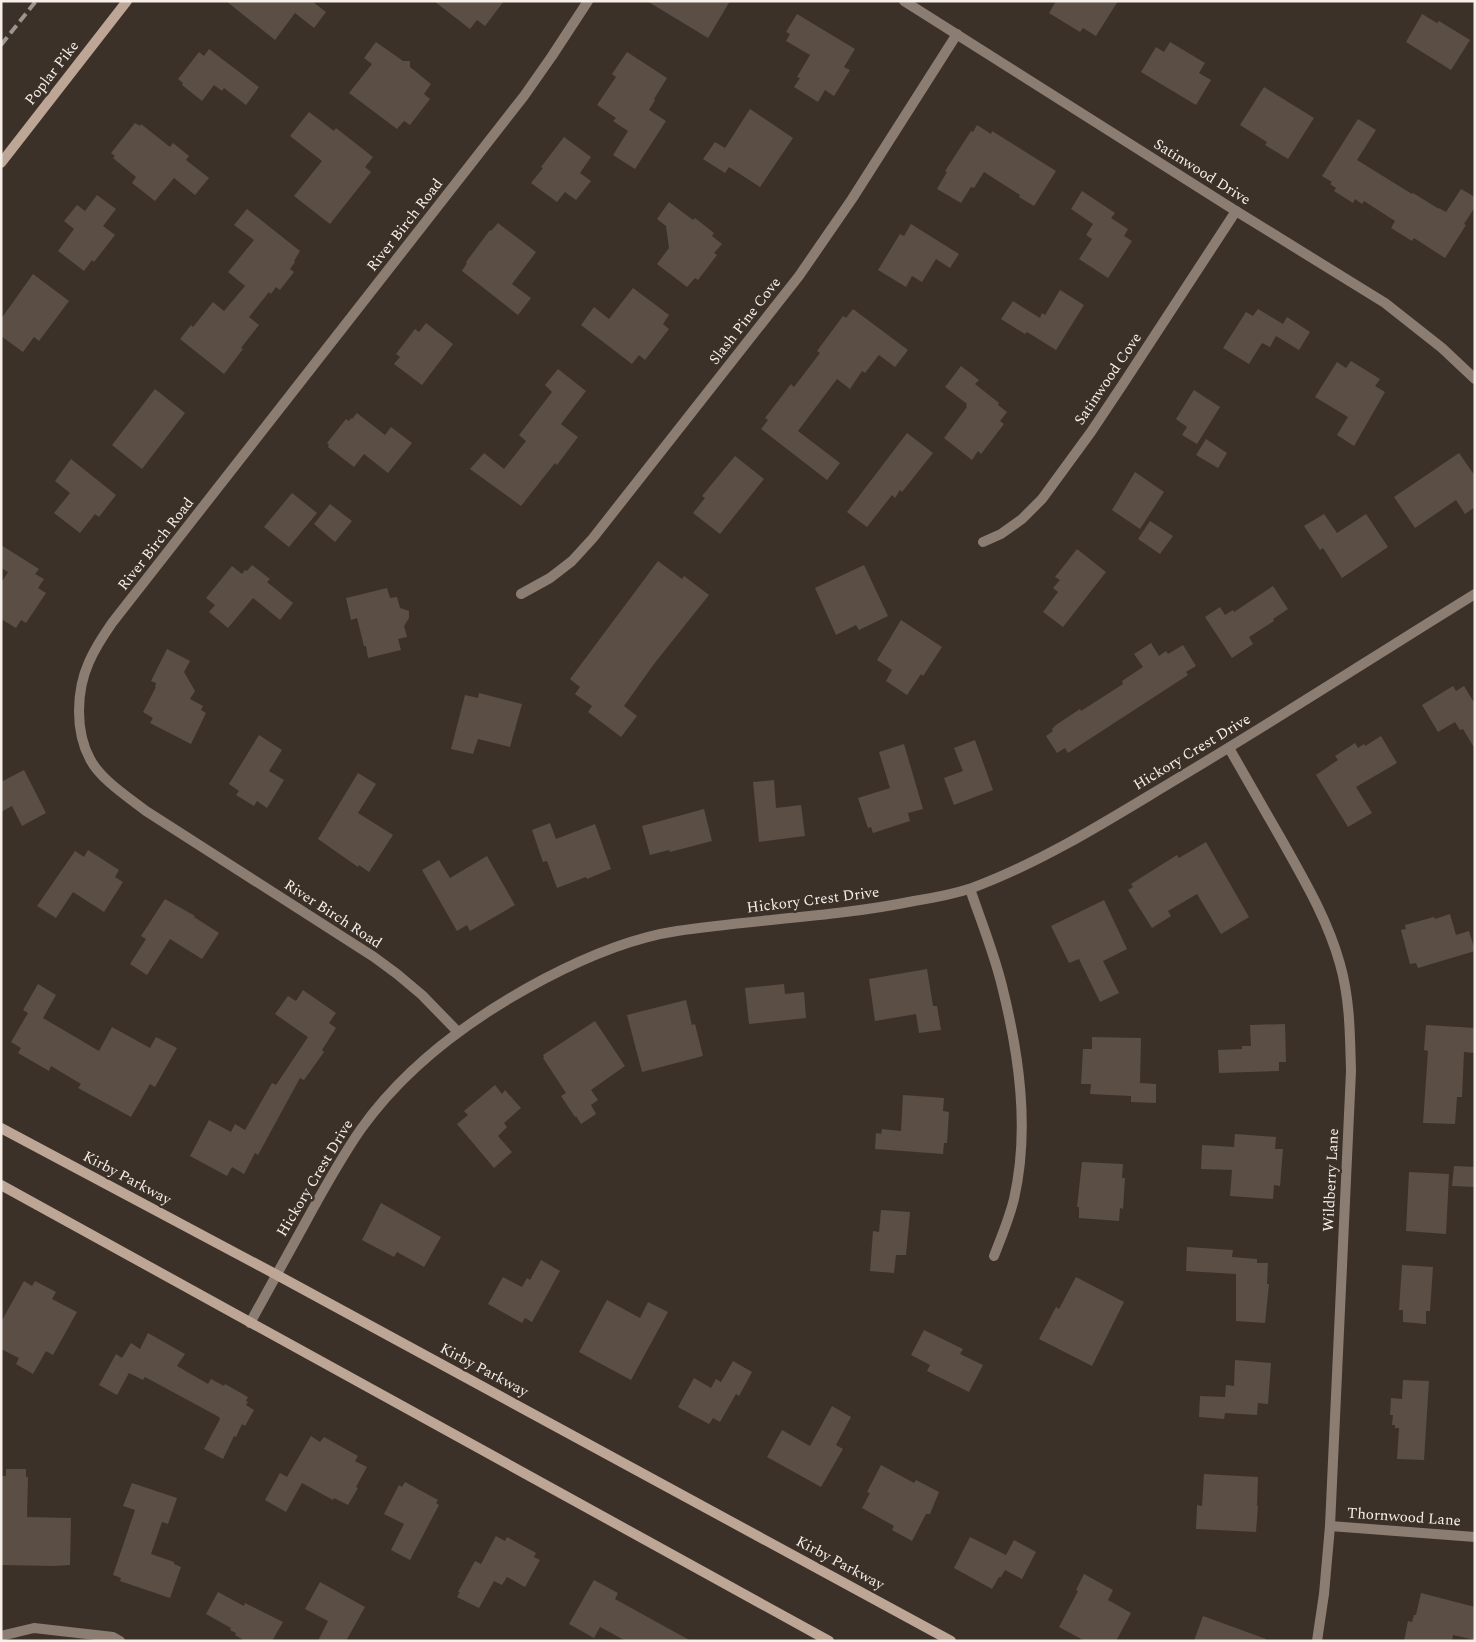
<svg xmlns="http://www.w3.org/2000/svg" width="1476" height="1642" viewBox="0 0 1476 1642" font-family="Spectral,serif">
	<rect width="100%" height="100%" fill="#3c3128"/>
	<g fill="#5a4e45">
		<path d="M226 1H312L326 12 314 28 295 13 275 40Z"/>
		<path d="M434 1H504L485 26 477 20 470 29Z"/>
		<path d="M647 1H730L708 38Z"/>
		<path d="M1056 1H1118L1096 36 1083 28 1080 32 1049 13Z"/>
		<path d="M797 14 855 49 844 67 850 70 834 96 825 90 818 102 794 87 800 78 797 77 810 55 786 41 790 34 786 32Z"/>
		<path d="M1422 14 1437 23 1439 21 1470 40 1451 70 1406 42Z"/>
		<path d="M376 42 403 61H410V67L431 84 424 94 430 99 410 125 404 121 397 129 349 93 372 64 364 58Z"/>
		<path d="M1170 42 1205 63 1199 73 1211 80 1196 105 1141 72 1156 47 1164 52Z"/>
		<path d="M209 49 259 87 246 105 224 88 222 91 214 85 202 101 182 85 183 83 178 79 199 52 204 56Z"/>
		<path d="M627 52 667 78 654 99 655 100 649 110 666 121 635 169 613 155 628 131 613 121 616 118 597 105 616 77 612 74Z"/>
		<path d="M1264 87 1314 118 1288 159 1265 145 1267 142 1240 125Z"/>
		<path d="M750 109 793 138 760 187 729 167 725 173 703 159 715 142 725 148Z"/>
		<path d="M309 112 334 131 336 128 373 157 365 167 371 172 330 224 294 196 322 161 290 136Z"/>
		<path d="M1358 119 1376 130 1357 160 1412 194 1413 193 1439 209V208L1446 212 1461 189 1475 197V207L1464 224 1466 225 1445 258 1414 238 1412 241 1391 228 1395 221 1364 201 1362 204 1355 199 1353 203 1334 191 1336 188 1330 184 1332 182 1322 176Z"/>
		<path d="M135 123 140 126 141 124 170 147 173 143 189 156 186 160 209 178 195 195 174 178 155 201 132 183 136 177 113 158 115 156 111 153Z"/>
		<path d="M977 125 991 134 992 131 1056 171 1034 206 1019 197 1020 195 984 172 974 188 971 187 961 203 937 189 947 172 945 171 971 131 973 132Z"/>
		<path d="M564 137 591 157 580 173 591 181 576 200 565 192 557 202 531 183 543 168 541 167Z"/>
		<path d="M1082 191 1115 213 1111 218 1128 229 1124 236 1132 241 1108 278 1079 259 1092 239 1086 235 1093 224 1071 209Z"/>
		<path d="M97 195 116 209 103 226 115 235 94 262 92 260 84 271 58 251 74 229 64 221 77 205 85 211Z"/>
		<path d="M669 202 693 220 695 218 714 233 712 236 722 244 714 253 717 255 698 280 695 278 687 287 657 264 669 248 666 226 657 219Z"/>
		<path d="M247 209 300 251 294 261 295 262 290 269 294 272 280 290 276 287 271 294 269 292 249 317 259 325 241 348 243 349 224 374 180 339 191 325 193 327 213 302 224 311 245 286 228 272 254 240 234 225Z"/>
		<path d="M498 223 536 252 512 284 531 298 518 315 462 271 467 263 466 262 490 230 491 231Z"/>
		<path d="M911 224 959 254 950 268 936 259 922 282 912 276 906 287 878 270 900 234 904 236Z"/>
		<path d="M33 274 69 301 39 341 34 337 23 352 1 336V319Z"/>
		<path d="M633 288 669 315 663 324 669 329 645 360 639 355 632 364 581 325 594 307 609 319Z"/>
		<path d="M1060 290 1084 305 1056 350 1027 332 1025 334 1001 319 1013 301 1040 318 1042 313 1045 315Z"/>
		<path d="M853 309 908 350 895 367 879 355 865 373 862 371 850 389 837 379 798 431 840 463 827 480 761 429 768 420 765 418 791 384 794 387 820 353 817 351 843 316 846 318Z"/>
		<path d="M1258 309 1283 324 1287 317 1310 332 1299 350 1276 336 1270 347 1262 343 1249 364 1223 348 1246 312 1253 316Z"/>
		<path d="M426 323 453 344 422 385 394 364 400 357 396 354 415 329 419 332Z"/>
		<path d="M1351 361 1380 379 1375 386 1385 392 1354 446 1337 435 1348 417 1315 397 1337 362 1346 368Z"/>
		<path d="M961 366 979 380 975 384 999 403 998 405 1007 412 1000 421 1004 424 981 454 978 451 972 460 944 438 967 407 966 406 967 404 945 387Z"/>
		<path d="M558 369 586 391 561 424 578 437 557 465 555 463 521 506 470 469 484 453 504 469 526 441 519 435 552 392 545 385Z"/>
		<path d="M155 389 185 413 142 469 112 445Z"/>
		<path d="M1194 390 1220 407 1197 444 1182 435 1187 427 1176 419Z"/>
		<path d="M357 413 385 435 391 427 412 443 388 473 364 454 354 467 328 447 329 445 327 443 346 419 349 421 351 418 352 419Z"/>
		<path d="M907 433 933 453 902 492 900 490 895 498 892 495 867 527 847 512Z"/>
		<path d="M1206 439 1227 453 1218 468 1196 455Z"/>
		<path d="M1459 453 1475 476V507L1465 514 1456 500 1415 528 1394 497Z"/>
		<path d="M735 456 764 479 720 534 693 513 705 498 702 496Z"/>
		<path d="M71 459 116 495 99 517 95 514 80 533 54 513 70 493 55 481Z"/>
		<path d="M1135 472 1164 492 1140 529 1112 510Z"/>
		<path d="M292 493 317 513 289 547 264 527Z"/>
		<path d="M330 504 352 521 335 542 314 524Z"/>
		<path d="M1324 514 1337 533 1366 514 1388 547 1342 578 1323 548 1320 550 1304 526Z"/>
		<path d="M1150 521 1173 536 1160 554 1138 539Z"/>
		<path d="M1 545 39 569 35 574 44 579 38 588 46 593 26 623 21 620 16 628 1 619V583L8 572 1 568Z"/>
		<path d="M1077 549 1106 572 1063 627 1043 612 1058 592 1053 588 1060 580 1055 577Z"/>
		<path d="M658 561 682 579 684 576 709 595 654 664 624 706 637 716 621 737 588 712 592 706 575 694 580 687 570 679Z"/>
		<path d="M252 565 270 579 267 582 293 603 280 620 253 598 228 628 209 612 215 605 206 598 232 566 242 574 245 570 247 571Z"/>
		<path d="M864 565 888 616 859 630 856 625 836 635 815 588Z"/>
		<path d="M1273 586 1288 609 1273 619 1274 621 1249 637 1253 644 1232 658 1205 617 1220 607 1225 615 1233 610 1234 612Z"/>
		<path d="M387 588 390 598 397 597 400 608 409 611V618L404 626 407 637 398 639 401 650 368 658 366 646H364L357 618 351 620 346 598Z"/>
		<path d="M901 620 942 647 923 676 921 674 907 695 886 681 892 670 877 660Z"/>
		<path d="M1151 643 1159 656 1166 651 1168 654 1183 645 1196 666 1186 672 1188 675 1068 753 1065 748 1057 753 1046 736 1053 731 1052 729 1056 725 1080 709 1081 711 1123 684 1122 681 1143 667 1134 654Z"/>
		<path d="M167 649 190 661 184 672 195 691 190 699 203 706 201 710 206 713 191 744 150 723 153 718 143 712 156 687H155L156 683 151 681Z"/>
		<path d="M1453 686 1456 691 1464 686 1475 704V749L1463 729 1460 730 1455 722 1438 732 1422 705Z"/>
		<path d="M479 693 522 704 510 747 478 739 473 754 451 749 465 695 478 698Z"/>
		<path d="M259 735 282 750 269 771 284 780 267 808 257 801 254 806 236 795 239 791 229 784Z"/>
		<path d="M1381 736 1397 763 1356 787 1372 813 1348 827 1316 775 1338 760 1335 756 1355 743 1358 748 1364 744 1365 746Z"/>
		<path d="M975 740 993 790 954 805 944 778 963 771 954 748Z"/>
		<path d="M904 744 923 809 908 813 910 821 873 833 871 827 868 828 858 798 890 788 879 752Z"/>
		<path d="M24 770 46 813 22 826 12 806 1 812V782Z"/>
		<path d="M358 773 376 784 358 813 393 835 369 872 359 865 358 867 318 839Z"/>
		<path d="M774 780 776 808 801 805 805 836 759 842 753 782Z"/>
		<path d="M704 809 712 841 670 852 669 850 650 855 642 826Z"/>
		<path d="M550 823 556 839 595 824 611 869 587 879 586 877 557 888 547 861 543 862 532 830Z"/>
		<path d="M1206 842 1249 917 1221 934 1197 894 1168 911 1171 916 1152 928 1128 890 1133 887 1131 884 1177 855 1179 858Z"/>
		<path d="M88 850 119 870 115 877 123 882 104 912 73 892 56 918 37 906 75 851 84 857Z"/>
		<path d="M487 856 515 905 470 931 467 925 457 931 422 870 439 860 450 878Z"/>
		<path d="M165 899 195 916 194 917 219 933 202 959 170 939 147 975 130 964 146 939 141 936Z"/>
		<path d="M1104 900 1127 949 1103 961 1119 993 1100 1002 1079 959 1069 963 1051 926Z"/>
		<path d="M1450 914 1456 935 1469 931 1475 951 1418 968 1416 963 1410 964 1401 930 1406 929 1405 925 1434 917 1435 919Z"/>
		<path d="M927 969 933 1006H937L941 1030 919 1033 916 1014 875 1021 869 979Z"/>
		<path d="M38 984 56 995 43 1018 99 1051 112 1027 150 1048 156 1037 177 1048 155 1087 150 1084 131 1117 78 1088 81 1084 51 1066 49 1071 18 1053 21 1048 11 1042 28 1013 23 1010Z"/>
		<path d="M784 984 785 994 804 992 806 1018 749 1024 745 988Z"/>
		<path d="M303 990 336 1013 329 1023 336 1028 322 1050 324 1052 304 1080 300 1078 258 1155 255 1153 244 1174 232 1167 227 1176 190 1156 209 1120 231 1132 235 1124 245 1130 272 1083 276 1085 308 1037 275 1014 288 996 296 1001Z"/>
		<path d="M686 1000 692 1025 695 1024 703 1056 642 1072 627 1015Z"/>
		<path d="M595 1021 625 1066 591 1090 598 1100 591 1105 596 1114 581 1124 576 1116 575 1117 561 1096 566 1093 543 1058 544 1057 543 1055Z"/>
		<path d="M1285 1024 1286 1062H1279V1071L1219 1073 1218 1050 1242 1049V1046H1251L1250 1025Z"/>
		<path d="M1426 1025 1475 1028V1053L1464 1052 1462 1097H1457L1455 1124 1423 1123 1428 1051 1424 1050Z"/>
		<path d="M1092 1037 1141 1038 1140 1083 1156 1084V1103L1131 1102V1096L1090 1094 1091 1084H1081L1083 1049H1092Z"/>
		<path d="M495 1085 502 1094 505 1090 521 1108 504 1123 507 1127 498 1136 512 1152 494 1168 457 1124 468 1115 464 1111Z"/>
		<path d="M903 1095 944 1098 943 1111 949 1112 947 1143H944L943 1154 875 1149 876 1133 881 1134 882 1129 901 1131Z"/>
		<path d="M1235 1134 1276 1137 1275 1149H1283L1280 1186 1274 1185 1273 1199 1230 1196 1232 1170 1201 1169 1202 1145 1234 1147Z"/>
		<path d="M1082 1162 1123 1164 1122 1178H1125L1123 1209 1120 1208 1119 1221 1079 1218V1207H1077Z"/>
		<path d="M1454 1166 1475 1167V1187L1452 1186Z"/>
		<path d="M1409 1172 1449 1174 1446 1234 1406 1231Z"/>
		<path d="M381 1203 441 1237 424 1267 397 1252 394 1257 362 1240Z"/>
		<path d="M881 1210 910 1212 906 1255H896L894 1273 870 1271 873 1231 879 1232Z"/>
		<path d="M1187 1247 1233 1250 1232 1257 1257 1259V1263H1268L1267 1284H1269L1265 1323 1236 1321V1274L1186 1271Z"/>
		<path d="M541 1260 560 1271 532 1322 525 1318 522 1323 488 1304 503 1277 522 1287 527 1278 530 1280Z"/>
		<path d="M1402 1265 1433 1267 1430 1311H1426V1324L1403 1322V1310H1399Z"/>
		<path d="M1076 1277 1124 1302 1092 1366 1039 1339 1056 1307 1059 1309Z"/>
		<path d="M24 1281 32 1286 35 1281 56 1292 52 1299 77 1312 53 1355 46 1351 33 1374 16 1364 19 1358 1 1349V1322Z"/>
		<path d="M607 1300 640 1318 648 1302 668 1312 631 1380 579 1352Z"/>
		<path d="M924 1330 963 1349 960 1354 983 1365 969 1392 927 1371 930 1365 911 1355Z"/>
		<path d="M148 1333 185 1354 177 1366 208 1384 211 1379 224 1386 225 1384 248 1397 246 1401 248 1402 246 1405 254 1410 245 1426 242 1424 236 1437 234 1436 223 1459 204 1449 220 1419 219 1417 145 1377 143 1380 129 1373 117 1395 99 1385 116 1354 122 1358 131 1343 140 1349Z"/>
		<path d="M1235 1360 1271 1363 1268 1404 1258 1403 1257 1415 1225 1413 1224 1419 1199 1417 1200 1396 1225 1397 1226 1385 1234 1386Z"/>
		<path d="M733 1361 752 1372 739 1396 736 1394 720 1422 713 1418 709 1424 678 1407 694 1378 711 1388 716 1379 721 1382Z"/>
		<path d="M1403 1380 1429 1381 1424 1460 1397 1459 1399 1428H1395V1425H1392L1393 1415H1390L1391 1398 1402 1399Z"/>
		<path d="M832 1406 851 1417 836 1445 843 1449 821 1487 767 1457 782 1430 810 1446Z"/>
		<path d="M311 1436 320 1442 324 1437 358 1456 355 1461 367 1467 356 1487 358 1488 348 1505 334 1498 333 1500 302 1483 286 1512 265 1500 280 1473 287 1477Z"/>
		<path d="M881 1465 914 1483 916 1480 939 1492 930 1514H926L912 1541 892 1530 894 1526 862 1508 870 1493 867 1492Z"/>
		<path d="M6 1469H26V1477H28L27 1517 71 1518 70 1565 53 1566 1 1565V1476H6Z"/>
		<path d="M1204 1474 1258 1477 1257 1506H1258L1256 1532 1196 1529 1197 1505 1202 1506Z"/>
		<path d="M405 1482 438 1500 436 1503 439 1505 410 1560 391 1550 404 1524 384 1514 399 1485 402 1487Z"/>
		<path d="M132 1483 177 1498 168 1524 162 1522 151 1554 174 1562V1564L181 1567 170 1598 120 1581 121 1578 113 1575 135 1510 123 1506Z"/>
		<path d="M496 1536 505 1541 507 1537 536 1553 534 1557 540 1560 525 1587 507 1577 502 1585 494 1581 479 1608 457 1597 460 1592H458L475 1561 481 1564Z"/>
		<path d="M970 1537 1006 1555 1014 1540 1036 1552 1022 1579 1005 1570 1001 1577H999L992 1589 954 1568Z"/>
		<path d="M1084 1574 1113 1590 1108 1600 1131 1613 1116 1641H1085L1059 1627 1078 1591 1076 1590Z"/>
		<path d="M594 1580 618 1593 615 1599 691 1641H626L600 1627 594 1638 569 1624Z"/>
		<path d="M320 1582 365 1607 346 1641H318L328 1621 305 1609Z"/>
		<path d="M218 1592 244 1606 245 1603 283 1622 272 1641H245L235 1635 236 1633 230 1630 231 1628 206 1614Z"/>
		<path d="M1421 1593 1475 1607V1640L1453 1635 1452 1641H1404L1408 1621 1412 1622 1414 1615H1416Z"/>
		<path d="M1203 1616 1266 1639V1641H1194Z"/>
	</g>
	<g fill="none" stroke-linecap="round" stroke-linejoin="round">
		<g stroke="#8c7d72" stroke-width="10">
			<path d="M904 1 1236 211 1385 303 1442 348 1475 379"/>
			<path d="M983 542 1001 534 1022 519 1042 499 1091 432 1123 384 1236 211"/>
			<path d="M521 594 550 578 572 561 593 538 799 276 852 199 957 34"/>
			<path d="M1229 748C1247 780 1266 812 1284 844 1306 883 1328 921 1340 964 1350 999 1350 1035 1351 1071L1330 1526 1324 1594 1317 1641"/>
			<path d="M970 889C981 921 994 953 1002 986 1019 1054 1030 1129 1014 1199 1009 1219 1001 1238 994 1256"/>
			<path d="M457 1031 422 995 397 974 374 957 146 811C128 797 100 779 90 759 75 731 76 691 89 662 95 648 103 636 112 623L524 96 552 56 588 1"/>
			<path d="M250 1323C268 1290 286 1258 304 1225 322 1192 340 1159 361 1129 408 1063 474 1016 544 979 586 957 630 938 677 931 756 919 836 917 914 901 933 898 954 894 972 888 1042 862 1107 821 1170 783 1273 722 1373 657 1475 594"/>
			<path d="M1330 1526 1475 1537"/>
			<path d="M1 1636 34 1628 113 1637 120 1641"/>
		</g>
		<g stroke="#bda695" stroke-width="10">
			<path d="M1 163 127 1"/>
			<path d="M1 1128 277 1275 951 1641"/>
			<path d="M1 1185 829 1641"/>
		</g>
		<path stroke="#9d948d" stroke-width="4" stroke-dasharray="10 5" stroke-linecap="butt" d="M1 45 36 1"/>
	</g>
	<g text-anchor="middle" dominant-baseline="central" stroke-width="5" stroke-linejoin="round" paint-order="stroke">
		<g font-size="15" fill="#f7f0ea" stroke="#3c3128">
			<text transform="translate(52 73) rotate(-52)">Poplar Pike</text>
			<text transform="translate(1202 172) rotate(32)">Satinwood Drive</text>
			<text transform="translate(405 225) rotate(-52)">River Birch Road</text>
			<text transform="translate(745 321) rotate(-52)">Slash Pine Cove</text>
			<text transform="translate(1108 379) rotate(-56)">Satinwood Cove</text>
			<text transform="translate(156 544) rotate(-52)">River Birch Road</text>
			<text transform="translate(1192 752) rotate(-31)">Hickory Crest Drive</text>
			<text transform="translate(813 900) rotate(-7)">Hickory Crest Drive</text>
			<text transform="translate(333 914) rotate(33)">River Birch Road</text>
			<text transform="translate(127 1178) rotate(28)">Kirby Parkway</text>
			<text transform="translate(315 1178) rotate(-59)">Hickory Crest Drive</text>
			<text transform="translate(1331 1180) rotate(-87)">Wildberry Lane</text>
			<text transform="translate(484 1370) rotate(28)">Kirby Parkway</text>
			<text transform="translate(1404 1517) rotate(4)">Thornwood Lane</text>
			<text transform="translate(840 1563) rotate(28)">Kirby Parkway</text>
		</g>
	</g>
	<rect width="1476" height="1642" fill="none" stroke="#f7f0ea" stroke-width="5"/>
</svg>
